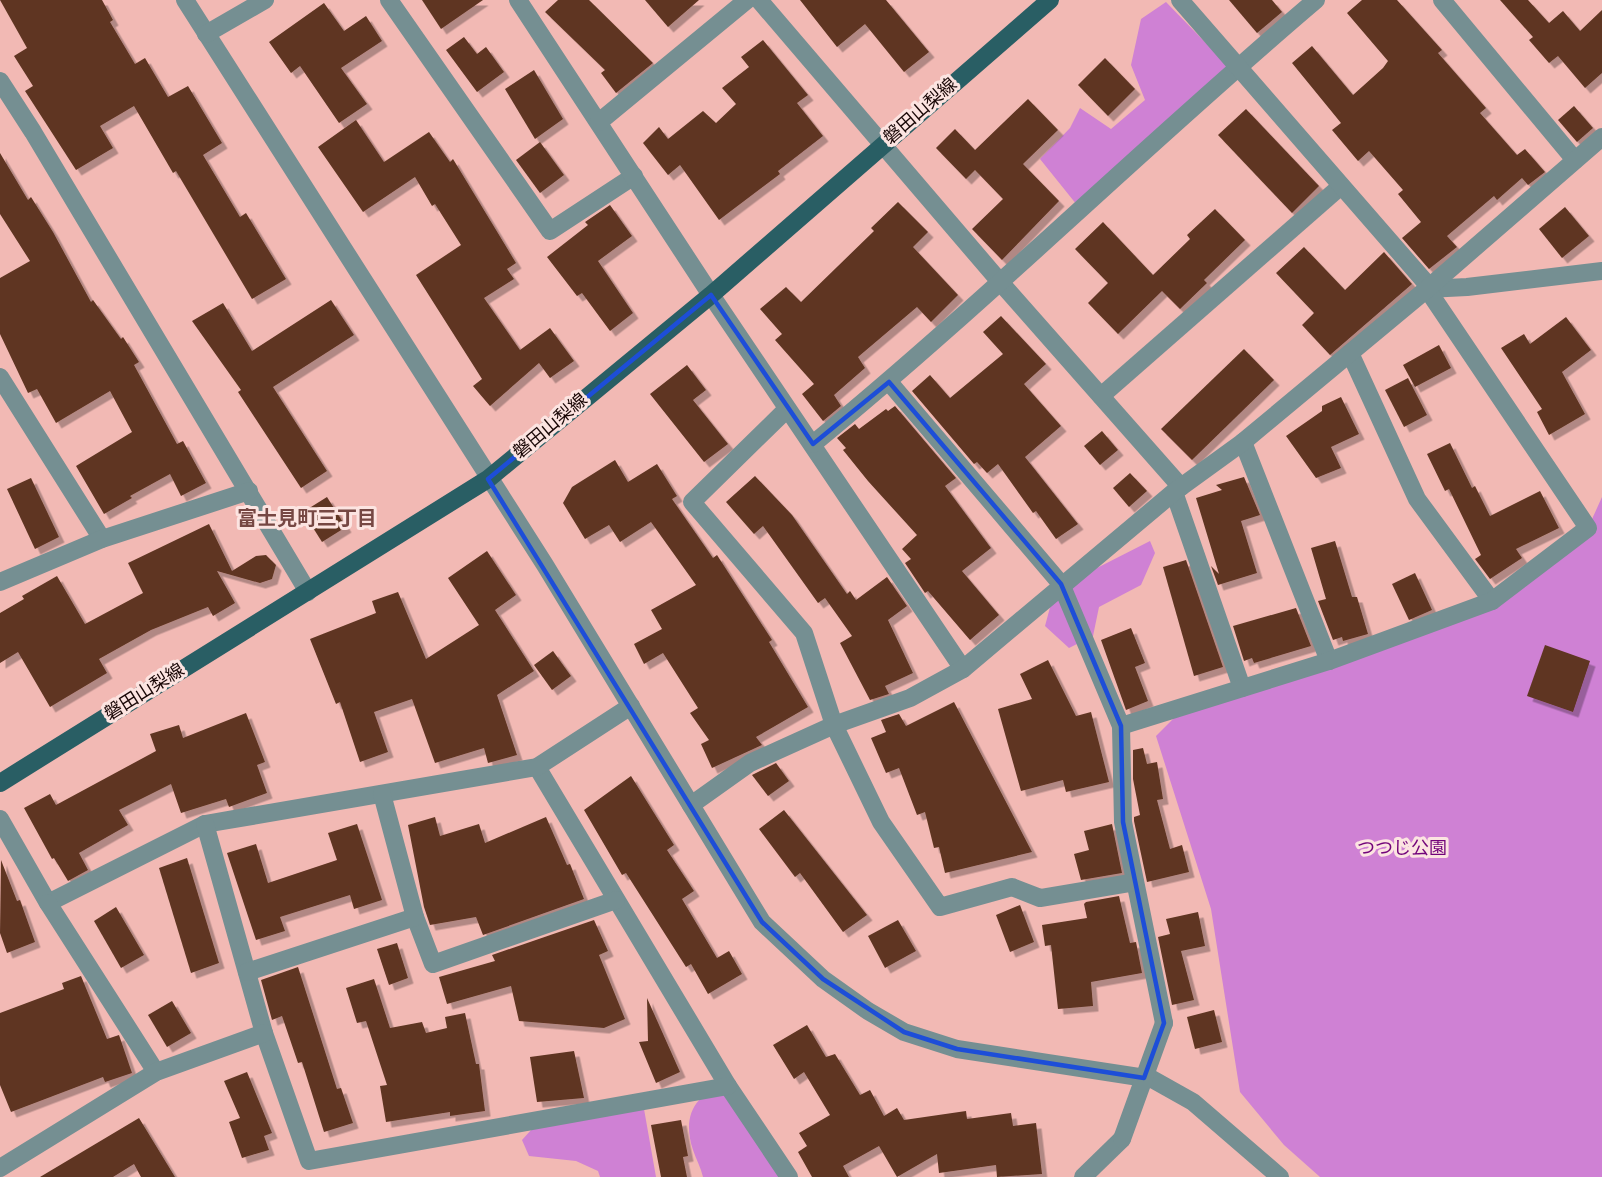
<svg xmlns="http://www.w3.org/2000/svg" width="1602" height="1177" viewBox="0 0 1602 1177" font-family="Overpass,'Noto Sans JP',sans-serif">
	<defs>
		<filter id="shadow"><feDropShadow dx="5.5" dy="5.5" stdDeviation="0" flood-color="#0004"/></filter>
	</defs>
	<rect width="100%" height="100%" fill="#f2b9b4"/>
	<g fill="#cf81d4">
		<path d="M1166 2 1233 71 1081 210 1040 159 1070 128 1080 108 1111 129 1145 100 1131 65 1141 19Z"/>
		<path d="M1602 497V1177H1320L1284 1145 1240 1092 1211 909 1156 736 1187 705 1492 601 1588 528Z"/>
		<path d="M1150 541 1155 553 1141 585 1099 607 1093 636 1069 648 1045 626 1052 600 1095 569Z"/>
		<path d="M728 1086 783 1177H703C701 1168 696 1159 693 1150 682 1117 694 1092 728 1086Z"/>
		<path d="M644 1109 656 1177H600L598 1171 576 1161 529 1156 522 1140 532 1129Z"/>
	</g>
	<g fill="#5e3522" filter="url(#shadow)">
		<path d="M0 0H102L113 20 110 22 135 64 145 58 168 97 188 86 222 143 203 155 240 217 246 213 286 279 252 299 176 171 173 173 134 106 100 126 113 148 76 170 25 91 33 86 14 56 27 48Z"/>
		<path d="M422 0H483L441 29Z"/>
		<path d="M558 0H589L653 63 616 93 601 73 605 70 545 12Z"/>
		<path d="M645 0H699L668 27Z"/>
		<path d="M800 0H886L929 52 904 72 865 24 837 47Z"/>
		<path d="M1229 0H1272L1282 12 1257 33Z"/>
		<path d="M1362 0H1397L1442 50 1438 53 1486 108 1480 113 1517 155 1525 149 1545 172 1528 185 1522 178 1497 200 1494 196 1447 236 1457 247 1429 269 1402 238 1421 222 1398 194 1403 190 1369 151 1358 161 1332 130 1341 123 1292 63 1312 46 1353 95 1383 68 1388 61 1347 13Z"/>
		<path d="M1500 0H1528L1549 23 1563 11 1580 31 1602 10V73L1585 88 1558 56 1549 63 1529 40 1533 37Z"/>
		<path d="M324 3 344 31 366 16 382 41 341 68 367 104 339 123 300 66 291 73 269 42Z"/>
		<path d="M464 37 477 54 486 47 504 72 477 92 446 50Z"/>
		<path d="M763 40 808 95 797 103 823 136 778 171 780 174 719 220 680 165 668 175 643 143 659 127 668 139 703 111 716 123 736 104 722 88 749 67 741 57Z"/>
		<path d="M1105 58 1135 89 1108 116 1078 85Z"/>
		<path d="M534 70 563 119 535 139 505 89Z"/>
		<path d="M1028 99 1058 130 1023 164 1059 201 1002 260 972 229 1003 199 975 170 966 179 936 148 955 129 975 150Z"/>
		<path d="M1574 106 1593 128 1577 142 1558 120Z"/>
		<path d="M1246 109 1319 186 1292 213 1218 135Z"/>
		<path d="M356 120 384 162 429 132 450 162 453 159 516 263 507 269 514 279 484 298 520 350 550 328 574 361 550 378 539 363 490 406 473 386 482 379 416 275 461 245 435 204 432 206 415 177 363 212 318 147Z"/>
		<path d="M540 142 564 175 540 193 516 160Z"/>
		<path d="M0 153 28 200 31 197 53 232 91 302 93 300 121 339 123 337 139 362 134 365 177 444 183 441 206 483 181 496 170 474 130 496 132 498 104 514 76 466 132 432 110 391 56 423 37 389 28 393 0 334V278L30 261 0 214Z"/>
		<path d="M898 202 928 232 913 247 958 295 931 322 917 307 858 357 865 368 834 395 841 406 823 421 802 394 814 384 775 340 782 334 760 309 786 287 801 302 874 231 871 228Z"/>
		<path d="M610 205 632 236 598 261 633 313 610 331 582 293 577 296 547 257 588 225 585 222Z"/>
		<path d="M1565 207 1589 236 1562 258 1539 229Z"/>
		<path d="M1215 209 1245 240 1204 280 1207 283 1180 309 1162 291 1118 334 1088 303 1108 283 1075 249 1103 222 1153 275 1190 239 1187 235Z"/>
		<path d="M1304 247 1345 290 1384 252 1412 284 1330 355 1302 325 1314 313 1276 273Z"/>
		<path d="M331 300 354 335 273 387 327 471 301 488 238 392 241 390 192 321 223 303 252 351Z"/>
		<path d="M1001 316 1046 364 1024 384 1061 426 1025 457 1078 524 1056 539 1036 511 1033 513 998 464 987 473 977 462 974 464 912 391 930 375 950 398 1003 354 983 332Z"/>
		<path d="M1566 317 1591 350 1562 372 1585 414 1549 435 1537 412 1542 409 1501 348 1524 334 1530 344Z"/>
		<path d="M1439 345 1451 368 1415 387 1403 365Z"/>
		<path d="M1244 349 1274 380 1192 460 1161 429Z"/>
		<path d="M687 365 706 390 693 400 728 444 704 462 650 394Z"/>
		<path d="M1408 378 1427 415 1404 427 1385 390Z"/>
		<path d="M1341 397 1359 434 1331 447 1341 468 1316 478 1286 436 1322 411V406Z"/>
		<path d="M895 406 956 478 945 486 991 548 962 571 999 615 970 640 928 591 925 593 905 563 911 559 902 549 917 535 868 481 843 450 846 448 837 438 855 424 859 429 886 409 888 411Z"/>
		<path d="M1102 431 1118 450 1100 465 1084 446Z"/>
		<path d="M1450 443 1472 488 1475 486 1490 516 1540 491 1559 528 1516 549 1522 558 1490 579 1475 559 1481 555 1449 489 1445 491 1427 454Z"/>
		<path d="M615 460 628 482 657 464 677 496 672 499 713 558 717 555 772 640 769 642 808 707 756 737 762 745 712 768 701 744 709 740 690 713 698 708 663 653 644 664 634 644 662 629 651 610 696 585 651 522 620 542 609 525 585 539 563 503 572 487Z"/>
		<path d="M1130 473 1147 491 1129 507 1113 488Z"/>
		<path d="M755 476 792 515 847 594 850 591 856 600 887 577 907 606 888 620 913 673 885 686 889 694 870 700 840 643 852 636 825 598 818 603 763 526 754 534 726 502Z"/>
		<path d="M1244 477 1260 515 1241 521 1257 573 1218 585 1211 566 1219 574 1196 498 1222 490 1216 485Z"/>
		<path d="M31 478 59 537 35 549 7 489Z"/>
		<path d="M327 497 346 527 322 542 303 512Z"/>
		<path d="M209 524 232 571 256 556 266 555 276 565 272 579 260 583 217 571 235 603 213 616 208 607 151 630 99 659 107 673 50 707 18 652 0 663V613L24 599 22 596 57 576 85 624 143 593 128 563Z"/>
		<path d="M1335 541 1352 597H1357L1368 634 1343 641 1342 637 1333 640 1318 601 1326 599 1311 548Z"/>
		<path d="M487 551 516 595 495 610 534 671 497 695 517 755 488 763 484 748 435 763 412 699 374 712 388 752 360 762 340 702 336 704 310 639 376 613 372 601 398 592 426 659 479 625 448 578Z"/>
		<path d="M1186 560 1223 667 1194 676 1163 567Z"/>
		<path d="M1415 573 1432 610 1409 620 1392 584Z"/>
		<path d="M1296 608 1311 646 1254 663 1252 658 1244 661 1233 626Z"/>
		<path d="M1131 628 1145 663 1135 667 1148 701 1126 710 1101 640Z"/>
		<path d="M1545 645 1590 661 1573 712 1527 696Z"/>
		<path d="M553 651 571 676 552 690 534 665Z"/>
		<path d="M1048 660 1076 716 1091 712 1109 782 1066 792 1063 780 1021 791 998 709 1032 699 1020 674Z"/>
		<path d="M954 702 1032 852 945 873 939 847 934 848 925 812 917 815 899 768 886 773 871 738 886 732 881 720 899 714 906 726Z"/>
		<path d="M246 713 265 762 257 765 267 793 229 807 226 799 181 813 171 784 119 810 128 825 79 853 88 870 68 881 54 858 52 859 24 808 50 794 56 805 156 751 150 734 179 725 183 738Z"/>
		<path d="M1143 748 1147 764 1157 762 1163 799 1157 800 1170 849 1182 845 1189 872 1147 882 1134 821V817L1140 815 1133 779V750Z"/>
		<path d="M776 763 789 781 768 796 752 775Z"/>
		<path d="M631 776 674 845 667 850 694 891 682 899 717 958 729 951 742 974 708 994 691 964 686 967 626 873 622 875 584 810Z"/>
		<path d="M784 810 867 915 843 932 800 873 795 877 759 829Z"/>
		<path d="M435 817 440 836 479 824 485 843 546 817 567 865 570 864 584 899 483 935 476 917 430 925 424 907 408 825Z"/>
		<path d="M357 824 382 900 354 909 350 895 280 917 285 931 256 940 227 853 256 844 268 883 337 860 328 833Z"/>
		<path d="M1112 824 1122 873 1081 880 1074 854 1089 850 1084 831Z"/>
		<path d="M187 858 219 963 191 973 159 868Z"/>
		<path d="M1 860 17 901 20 900 35 942 7 953 0 933Z"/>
		<path d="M1119 896 1130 943 1136 942 1142 973 1091 982 1093 1006 1058 1009 1051 945 1045 946 1042 925 1087 918 1084 904 1086 902Z"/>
		<path d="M1020 905 1034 942 1010 952 996 915Z"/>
		<path d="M116 907 144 955 121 968 94 921Z"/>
		<path d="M1198 912 1205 946 1181 951 1194 1000 1172 1005 1158 937 1170 934 1166 919Z"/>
		<path d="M594 920 608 951 599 955 625 1019 604 1028 519 1021 511 986 447 1004 439 977 495 961 492 955Z"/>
		<path d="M898 920 916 951 885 968 868 936Z"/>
		<path d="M397 943 408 978 389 985 377 949Z"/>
		<path d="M298 967 337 1089 341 1088 353 1123 324 1132 302 1062 298 1063 282 1016 272 1020 261 980Z"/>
		<path d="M81 976 107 1039 119 1035 132 1073 105 1082 103 1077 11 1112 0 1085V1013L64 989 62 983Z"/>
		<path d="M374 979 390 1028 422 1022 426 1033 447 1028 445 1017 465 1013 476 1064H479L485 1111 450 1116V1112L386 1122 380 1086 387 1085 366 1021 357 1023 346 988Z"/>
		<path d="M647 998 680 1072 656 1083 639 1042 648 1041Z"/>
		<path d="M172 1001 191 1033 167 1047 148 1015Z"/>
		<path d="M1214 1010 1222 1042 1195 1049 1187 1017Z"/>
		<path d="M807 1025 826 1057 835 1054 860 1095 870 1090 884 1116 897 1108 904 1120 966 1111 967 1119 1011 1113 1013 1126 1036 1123 1042 1174 997 1177 996 1165 939 1173 937 1154 897 1177 879 1146 843 1166 849 1177H812L798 1152 807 1146 799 1133 830 1115 804 1072 794 1079 773 1045Z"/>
		<path d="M574 1051 584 1098 537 1102 530 1057Z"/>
		<path d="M247 1072 272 1133 264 1136 269 1150 242 1158 229 1122 240 1118 224 1081Z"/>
		<path d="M139 1118 175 1177H141L134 1164 113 1177H40Z"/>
		<path d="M681 1120 688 1156 683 1157 687 1177H661L651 1125Z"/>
	</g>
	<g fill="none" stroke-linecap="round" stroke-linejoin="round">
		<g stroke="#758f92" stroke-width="18">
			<path d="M185 0 545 565 762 922 823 979 868 1011 904 1032 957 1049 1152 1079 1193 1102 1280 1177"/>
			<path d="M389 0 550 231 634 176"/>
			<path d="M518 0 711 295 963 669"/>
			<path d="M759 0 1001 283 1181 487"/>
			<path d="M1442 0 1575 160"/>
			<path d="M206 34 265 0"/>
			<path d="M0 81 33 132 308 592"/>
			<path d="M599 122 747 0"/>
			<path d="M1427 289 1467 287 1602 271"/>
			<path d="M1350 353 1417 499 1492 601"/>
			<path d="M0 377 102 539"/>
			<path d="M889 382 1061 584 1121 726 1123 822 1164 1023"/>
			<path d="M1101 396 1341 186"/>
			<path d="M787 409 692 502 804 633 834 725 881 822 940 907 1012 887 1040 898 1135 882"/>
			<path d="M1243 442 1329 661"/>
			<path d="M813 444C986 302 1145 145 1316 0"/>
			<path d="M1174 492 1242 688"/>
			<path d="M0 582 102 539 249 491"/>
			<path d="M1121 726 1329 661 1492 601 1588 528 1427 289V284L1180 0"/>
			<path d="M537 767 728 1086 789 1177"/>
			<path d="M691 805 750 763 834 725 910 698 963 669 1174 492 1243 442 1427 289 1602 137"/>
			<path d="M0 819 48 903 205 824 537 767 631 706"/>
			<path d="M205 824 264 1033 309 1161 728 1086"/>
			<path d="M48 903 156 1072"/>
			<path d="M415 917 433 964 616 900"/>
			<path d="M247 972 415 917 382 794"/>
			<path d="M0 1168 156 1072 264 1033"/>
			<path d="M1083 1177 1122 1139"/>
		</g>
		<path stroke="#295e64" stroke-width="18" d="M0 783 488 479 711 295 1050 0"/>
		<path stroke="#758f92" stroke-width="18" d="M1122 1139 1164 1023"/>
	</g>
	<path fill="none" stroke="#1d4ed8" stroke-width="4.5" stroke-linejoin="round" d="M711 295 813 444 889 382 1061 584 1121 726 1123 822 1164 1023 1144 1078 957 1049 904 1032 823 979 762 922 488 479Z"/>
	<g text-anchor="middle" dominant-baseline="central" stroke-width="6" stroke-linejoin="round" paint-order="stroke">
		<g font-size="18" fill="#180605" stroke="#fce4e1">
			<text transform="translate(921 112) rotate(-41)">磐田山梨線</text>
			<text transform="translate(551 427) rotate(-40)">磐田山梨線</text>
			<text transform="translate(145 693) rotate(-32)">磐田山梨線</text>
		</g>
		<g font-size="18" fill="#72047a" stroke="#fce4e1">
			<text x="1402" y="849">つつじ公園</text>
		</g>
		<g font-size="20" font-weight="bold" fill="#764743" stroke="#fce4e1">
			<text x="307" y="520">富士見町三丁目</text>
		</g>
	</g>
</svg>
